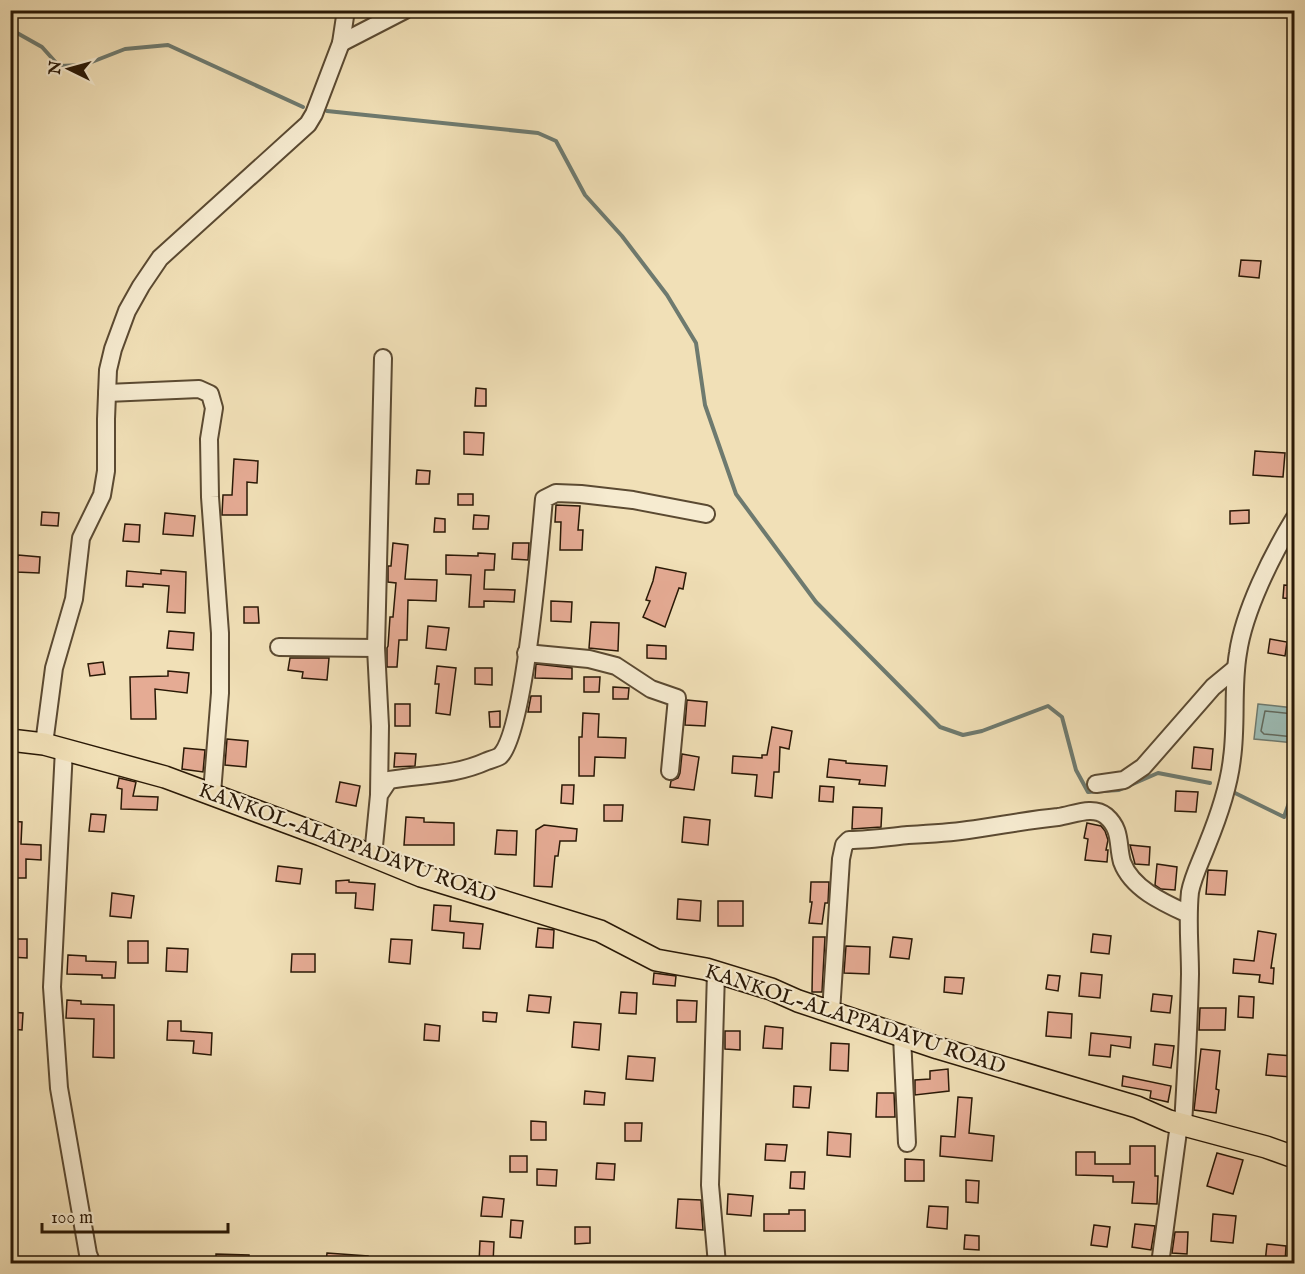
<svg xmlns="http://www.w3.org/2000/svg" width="1305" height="1274" viewBox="0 0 1305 1274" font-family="'IM FELL English',serif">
	<rect width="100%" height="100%" fill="#f1e0b7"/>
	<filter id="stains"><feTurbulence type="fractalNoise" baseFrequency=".00333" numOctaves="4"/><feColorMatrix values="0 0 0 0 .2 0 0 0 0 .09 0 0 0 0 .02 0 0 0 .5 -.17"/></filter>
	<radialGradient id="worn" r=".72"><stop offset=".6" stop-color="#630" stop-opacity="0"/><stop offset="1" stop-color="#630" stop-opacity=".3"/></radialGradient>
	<path fill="#9cbcb5" stroke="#6e7a6f" stroke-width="1.5" d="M1258 704 1294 708V743L1254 739Z"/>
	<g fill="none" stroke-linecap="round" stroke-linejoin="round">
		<path stroke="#626a5e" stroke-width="1.5" d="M1294 714 1265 711 1261 731 1264 734 1294 737"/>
		<g stroke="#6e7a6f" stroke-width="4">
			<path d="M10 29 42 47 59 66 84 65 125 49 168 45 303 107"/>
			<path d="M327 111 538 133 556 141 585 195 622 236 667 295 696 343 705 405 736 494 816 602 940 727 963 735 982 731 1048 706 1062 717 1076 770 1088 792 1119 790 1158 773 1210 783"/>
			<path d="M1233 792 1284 817 1294 789"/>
		</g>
	</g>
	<g fill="#e5ab94" stroke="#291806" stroke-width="1.5">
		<path d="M1241 260 1261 261 1259 278 1239 276Z"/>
		<path d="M476 388 486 389V406H475Z"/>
		<path d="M464 432 484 433 483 455 464 454Z"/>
		<path d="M1255 451 1285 453 1283 477 1253 475Z"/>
		<path d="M234 459 258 461 257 483 247 482V515H222L223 495H232Z"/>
		<path d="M417 470 430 471 429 484H416Z"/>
		<rect x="458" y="494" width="15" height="11"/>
		<path d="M556 505 580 506 578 530H583L582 550H560L561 522H555Z"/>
		<path d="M1249 510V523L1230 524V511Z"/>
		<path d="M42 512 59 513 58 526 41 525Z"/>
		<path d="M165 513 195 516 193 536 163 534Z"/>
		<path d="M474 515 489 516 488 529H473Z"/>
		<path d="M435 518 445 519V532H434Z"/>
		<path d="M125 524 140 525 139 542 123 541Z"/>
		<path d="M393 543 408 545 405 579 437 580 436 601 408 600 407 640H399L397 667H387V648L388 646 390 617H393L396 583 388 582V566H391Z"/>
		<path d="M513 543H529L528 560 512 559Z"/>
		<path d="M478 553 495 554 494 570H485L484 589 515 590 514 602 484 601V607H469L471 575 446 574V555L478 556Z"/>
		<path d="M18 555 40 557 39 573 16 572Z"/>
		<path d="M656 567 686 573 683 589 679 588 665 627 643 617 650 601 646 600 653 581Z"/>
		<path d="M161 570 186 572 185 613 167 612 169 586 143 584V587L126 586 127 571 161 574Z"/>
		<path d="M1284 585 1294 586V599L1283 598Z"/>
		<path d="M551 601 572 602 571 622 551 621Z"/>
		<path d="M244 607H258L259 623H244Z"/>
		<path d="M591 622 619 623 618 651 589 648Z"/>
		<path d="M428 626 449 628 446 650 426 648Z"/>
		<path d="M169 631 194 633 193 650 167 648Z"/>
		<path d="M1270 639 1287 642 1285 656 1268 653Z"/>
		<path d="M647 645 666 646V659L647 658Z"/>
		<path d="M290 658H329L327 680 302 678 303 672 288 670Z"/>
		<path d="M103 662 105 674 90 676 88 664Z"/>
		<path d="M536 664 572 668V679L535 678Z"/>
		<path d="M437 666 456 668 450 715 436 713 439 684H435Z"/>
		<path d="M475 668H492V685L475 684Z"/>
		<path d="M168 671 189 673 187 693 155 689 156 719H131L130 677 168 676Z"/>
		<path d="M584 677H600L599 692H584Z"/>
		<path d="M613 687 629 688 628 699H613Z"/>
		<path d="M531 696H541V712H528Z"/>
		<path d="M687 700 707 702 705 726 685 725Z"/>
		<rect x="395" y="704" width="15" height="22"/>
		<path d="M500 711V727H490L489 712Z"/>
		<path d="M583 713 599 714 598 737 626 738 625 758 595 757 594 776H579V737H582Z"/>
		<path d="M772 727 792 731 789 749 780 747 779 772H774L772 798 755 796 757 775 732 773 733 756 762 758V755H767Z"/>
		<path d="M227 739 248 741 246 767 225 765Z"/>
		<path d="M1194 747 1213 749 1211 770 1192 768Z"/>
		<path d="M184 748 205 750 203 772 182 769Z"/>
		<path d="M395 753 416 754 415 766 394 767Z"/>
		<path d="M682 754 699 757 694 790 670 787 671 781 678 778 680 773Z"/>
		<path d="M829 759 846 761V763L887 766 885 786 859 784 860 780 827 777Z"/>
		<path d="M119 778 136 782 133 796 158 797 157 810 121 809 122 789 117 788Z"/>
		<path d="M340 782 360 786 356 806 336 802Z"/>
		<path d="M562 785H574L573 804 561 803Z"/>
		<path d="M820 786 834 787 833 802 819 801Z"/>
		<path d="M1176 791 1198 792 1196 812 1175 811Z"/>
		<path d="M604 805H623L622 821H604Z"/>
		<path d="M853 807 882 808 881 827 852 829Z"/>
		<path d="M91 814 106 815 104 832 89 831Z"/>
		<path d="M406 817 424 818V822L454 823V845H404Z"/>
		<path d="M684 817 710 820 708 845 682 842Z"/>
		<path d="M10 821 22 822 21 844 41 845V860L26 859V878H10Z"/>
		<path d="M1087 823 1101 826 1105 831 1108 840 1106 850H1108L1107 862 1085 860 1088 839 1084 838Z"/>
		<path d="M544 825 577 829 576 841H560L558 856H555L552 887 534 886 536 830Z"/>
		<path d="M497 830 517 831 516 855 495 854Z"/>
		<path d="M1130 845 1150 847 1149 865 1135 864Z"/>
		<path d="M1157 864 1177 867 1175 890 1161 889 1155 885Z"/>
		<path d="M278 866 302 869 300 884 276 881Z"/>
		<path d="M1208 870 1227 871 1225 895 1206 894Z"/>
		<path d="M349 880V882L375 884 373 910 355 908 356 893H336V881Z"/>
		<path d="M811 882H829L828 903H825L822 924 809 923 812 902H810Z"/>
		<path d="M112 893 134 896 131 918 110 916Z"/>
		<path d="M678 899 701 901 700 921 677 919Z"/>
		<rect x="718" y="901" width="25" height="25"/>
		<path d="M434 905 451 906 450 921 483 924 480 949 463 948 464 933 432 930Z"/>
		<path d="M538 928 554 930 553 948 536 947Z"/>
		<path d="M1258 931 1276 934 1271 968H1274L1273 984 1259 982 1260 975 1233 973 1234 959 1254 961Z"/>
		<path d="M1093 934 1111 936 1109 954 1091 952Z"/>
		<path d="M813 937H825L822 992H812Z"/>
		<path d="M893 937 912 939 909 959 890 957Z"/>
		<path d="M10 939H27V958L10 957Z"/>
		<path d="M391 939 412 940 410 964 389 962Z"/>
		<rect x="128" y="941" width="20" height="22"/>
		<path d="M846 946 870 947 869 974 844 973Z"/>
		<path d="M167 948 188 949 187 972 166 971Z"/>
		<path d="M292 954H315V972H291Z"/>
		<path d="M68 955 86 956V961L116 962 115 978H102V975L67 974Z"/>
		<path d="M654 973 676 976 675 986 653 984Z"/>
		<path d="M1081 973 1102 975 1100 998 1079 996Z"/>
		<path d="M1048 975 1060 976 1058 991 1046 989Z"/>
		<path d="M945 977 964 978 962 994 944 992Z"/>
		<path d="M621 992 637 993 636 1014 619 1013Z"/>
		<path d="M1153 994 1172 996 1170 1013 1151 1011Z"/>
		<path d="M529 995 551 997 549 1013 527 1011Z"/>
		<path d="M1239 996 1254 997 1253 1018 1238 1017Z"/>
		<path d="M67 1000 81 1001V1004L114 1005V1058L93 1057 94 1019 66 1018Z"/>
		<path d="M677 1000 697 1001 696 1022H677Z"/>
		<path d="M1200 1008H1226L1225 1030H1199Z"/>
		<path d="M10 1012 23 1013 22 1030 10 1029Z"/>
		<path d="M483 1012 497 1013 496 1022 483 1021Z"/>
		<path d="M1048 1012 1072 1014 1071 1038 1046 1036Z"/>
		<path d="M168 1021H181V1031L212 1033 211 1055 193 1053 194 1041 167 1040Z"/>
		<path d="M574 1022 601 1024 599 1050 572 1047Z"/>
		<path d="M425 1024 440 1026 439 1041 424 1040Z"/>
		<path d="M765 1026 783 1028 782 1049 763 1048Z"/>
		<path d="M725 1031H740V1050L725 1049Z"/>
		<path d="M1091 1033 1131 1037 1130 1048 1111 1045 1110 1057 1089 1055Z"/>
		<path d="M831 1043 849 1044 848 1071 830 1070Z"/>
		<path d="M1155 1044 1174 1046 1171 1068 1153 1065Z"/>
		<path d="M1201 1049 1220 1051 1216 1089 1219 1090 1216 1113 1194 1110Z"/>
		<path d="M1268 1054 1293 1056 1291 1077 1266 1075Z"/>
		<path d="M628 1056 655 1058 653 1081 626 1079Z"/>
		<path d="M948 1069 949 1091 915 1095V1080L930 1079V1071Z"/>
		<path d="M1123 1076 1171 1086 1168 1102 1150 1098 1151 1091 1122 1086Z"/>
		<path d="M794 1086 811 1087 809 1108 793 1107Z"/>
		<path d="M585 1091 605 1093 604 1105 584 1104Z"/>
		<path d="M877 1093H894L895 1117H876Z"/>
		<path d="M958 1097 972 1098 969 1133 994 1136 992 1161 940 1156 941 1136 955 1137Z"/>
		<path d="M531 1121 546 1122V1140H531Z"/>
		<path d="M625 1123H642L641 1141H625Z"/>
		<path d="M828 1132 851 1134 850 1157 827 1155Z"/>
		<path d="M766 1144 787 1145 785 1161 765 1160Z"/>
		<path d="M1130 1146H1155V1176H1158L1157 1204 1132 1203 1134 1182H1113V1176L1076 1175V1152H1095V1164H1130Z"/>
		<path d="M1217 1153 1243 1160 1233 1194 1207 1186Z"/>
		<rect x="510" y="1156" width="17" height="16"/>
		<path d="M905 1159 924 1160V1181H905Z"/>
		<path d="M597 1163 615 1164 614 1180 596 1179Z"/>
		<path d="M537 1169 557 1170 556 1186 537 1185Z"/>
		<path d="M791 1172H805L804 1189 790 1188Z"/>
		<path d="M966 1180 979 1181 978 1203 966 1202Z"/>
		<path d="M728 1194 753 1196 751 1216 727 1214Z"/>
		<path d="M483 1197 504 1199 502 1217 481 1216Z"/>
		<path d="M678 1199 701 1200 703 1230 676 1228Z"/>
		<path d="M929 1206 948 1207 947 1229 927 1227Z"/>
		<path d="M789 1210H805V1231H764V1214H789Z"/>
		<path d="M1213 1214 1236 1216 1233 1243 1211 1241Z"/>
		<path d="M511 1220 523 1221 521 1238 510 1237Z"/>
		<path d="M1135 1224 1155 1226 1151 1250 1132 1247Z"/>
		<path d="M1094 1225 1110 1227 1107 1247 1091 1245Z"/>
		<path d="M575 1227H590V1243L575 1244Z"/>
		<path d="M1175 1232H1188L1187 1254 1172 1253Z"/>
		<path d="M965 1235 979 1236V1250L964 1249Z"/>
		<path d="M480 1241 494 1242 493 1263H479Z"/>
		<path d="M1267 1244 1286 1246 1285 1263H1265Z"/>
		<path d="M327 1253 368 1256V1263H326Z"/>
		<path d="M216 1254 249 1255V1263H216Z"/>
	</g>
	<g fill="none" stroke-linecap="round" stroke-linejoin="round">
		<g stroke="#5b4a32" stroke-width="20">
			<g id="minor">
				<path d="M341 43 405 10"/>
				<path d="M107 393 199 389 210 394 214 408 209 439 210 497 220 633V693L212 793"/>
				<path d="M279 647 376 648"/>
				<path d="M526 653 589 659 616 666 651 689 677 698 670 771"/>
				<path d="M44 744 54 668 74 599 81 538 102 495 106 471V419L108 370 113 349 127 311 141 286 160 258 308 124 314 114 341 43 346 10"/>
				<path d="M64 749 52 987 59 1088 88 1254 92 1264"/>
				<path d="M1096 784 1124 780 1143 767 1213 687 1236 668"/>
				<path d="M379 794 380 726 376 648 383 358"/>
				<path d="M373 856 379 795 389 780C423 774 454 776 487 761 490 760 497 758 500 756 525 732 540 541 544 499L556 493 581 494 633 500 706 514"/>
				<path d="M716 972 710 1185 717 1264"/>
				<path d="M831 1012 841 859 844 845 849 840C869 840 889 837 908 835 928 834 948 833 968 830 998 826 1027 820 1058 817 1073 815 1093 805 1106 816 1122 830 1117 844 1122 862 1132 889 1164 903 1188 914"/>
				<path d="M902 1036 907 1143"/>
				<path d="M1183 1125C1186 1075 1189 1025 1190 974 1190 947 1187 920 1190 892 1193 876 1201 861 1207 845 1218 818 1229 787 1232 758 1237 723 1232 688 1238 653 1244 611 1272 555 1294 519"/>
				<path d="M1160 1264 1179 1124"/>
			</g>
		</g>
		<g stroke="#291806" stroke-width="24">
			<path id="major" d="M10 740 44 744 165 777 321 835 421 876 600 931 656 960 706 969 771 989 798 1001 938 1048 1137 1107 1169 1121 1266 1147 1294 1157"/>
		</g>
		<use href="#minor" stroke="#f6ebd0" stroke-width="16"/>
		<use href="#major" stroke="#f1e0b7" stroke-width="21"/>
	</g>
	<g text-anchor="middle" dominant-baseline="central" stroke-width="4.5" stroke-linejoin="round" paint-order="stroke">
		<g font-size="21" fill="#291806" stroke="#f6ebd0">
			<text transform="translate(347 844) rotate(20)">KANKOL-ALAPPADAVU ROAD</text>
			<text transform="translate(855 1020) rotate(18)">KANKOL-ALAPPADAVU ROAD</text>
		</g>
	</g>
	<rect width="1305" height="1274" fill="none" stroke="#f1e0b7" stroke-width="36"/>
	<rect x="12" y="12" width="1281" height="1250" fill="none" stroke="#291806" stroke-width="3"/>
	<rect x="18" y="18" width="1269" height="1238" fill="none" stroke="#291806" stroke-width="1.5"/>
	<g transform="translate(69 69) rotate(275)" stroke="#f6ebd0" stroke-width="4.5" paint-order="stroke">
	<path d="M0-4.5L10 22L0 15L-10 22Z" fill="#291806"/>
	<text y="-9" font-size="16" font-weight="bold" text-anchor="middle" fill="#291806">N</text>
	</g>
	<path d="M42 1223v9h186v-9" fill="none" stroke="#291806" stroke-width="3"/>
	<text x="51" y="1223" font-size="18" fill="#291806" stroke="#f6ebd0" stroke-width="4.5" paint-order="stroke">100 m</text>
	<rect width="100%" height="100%" filter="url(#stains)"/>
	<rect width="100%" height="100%" fill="url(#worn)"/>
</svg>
